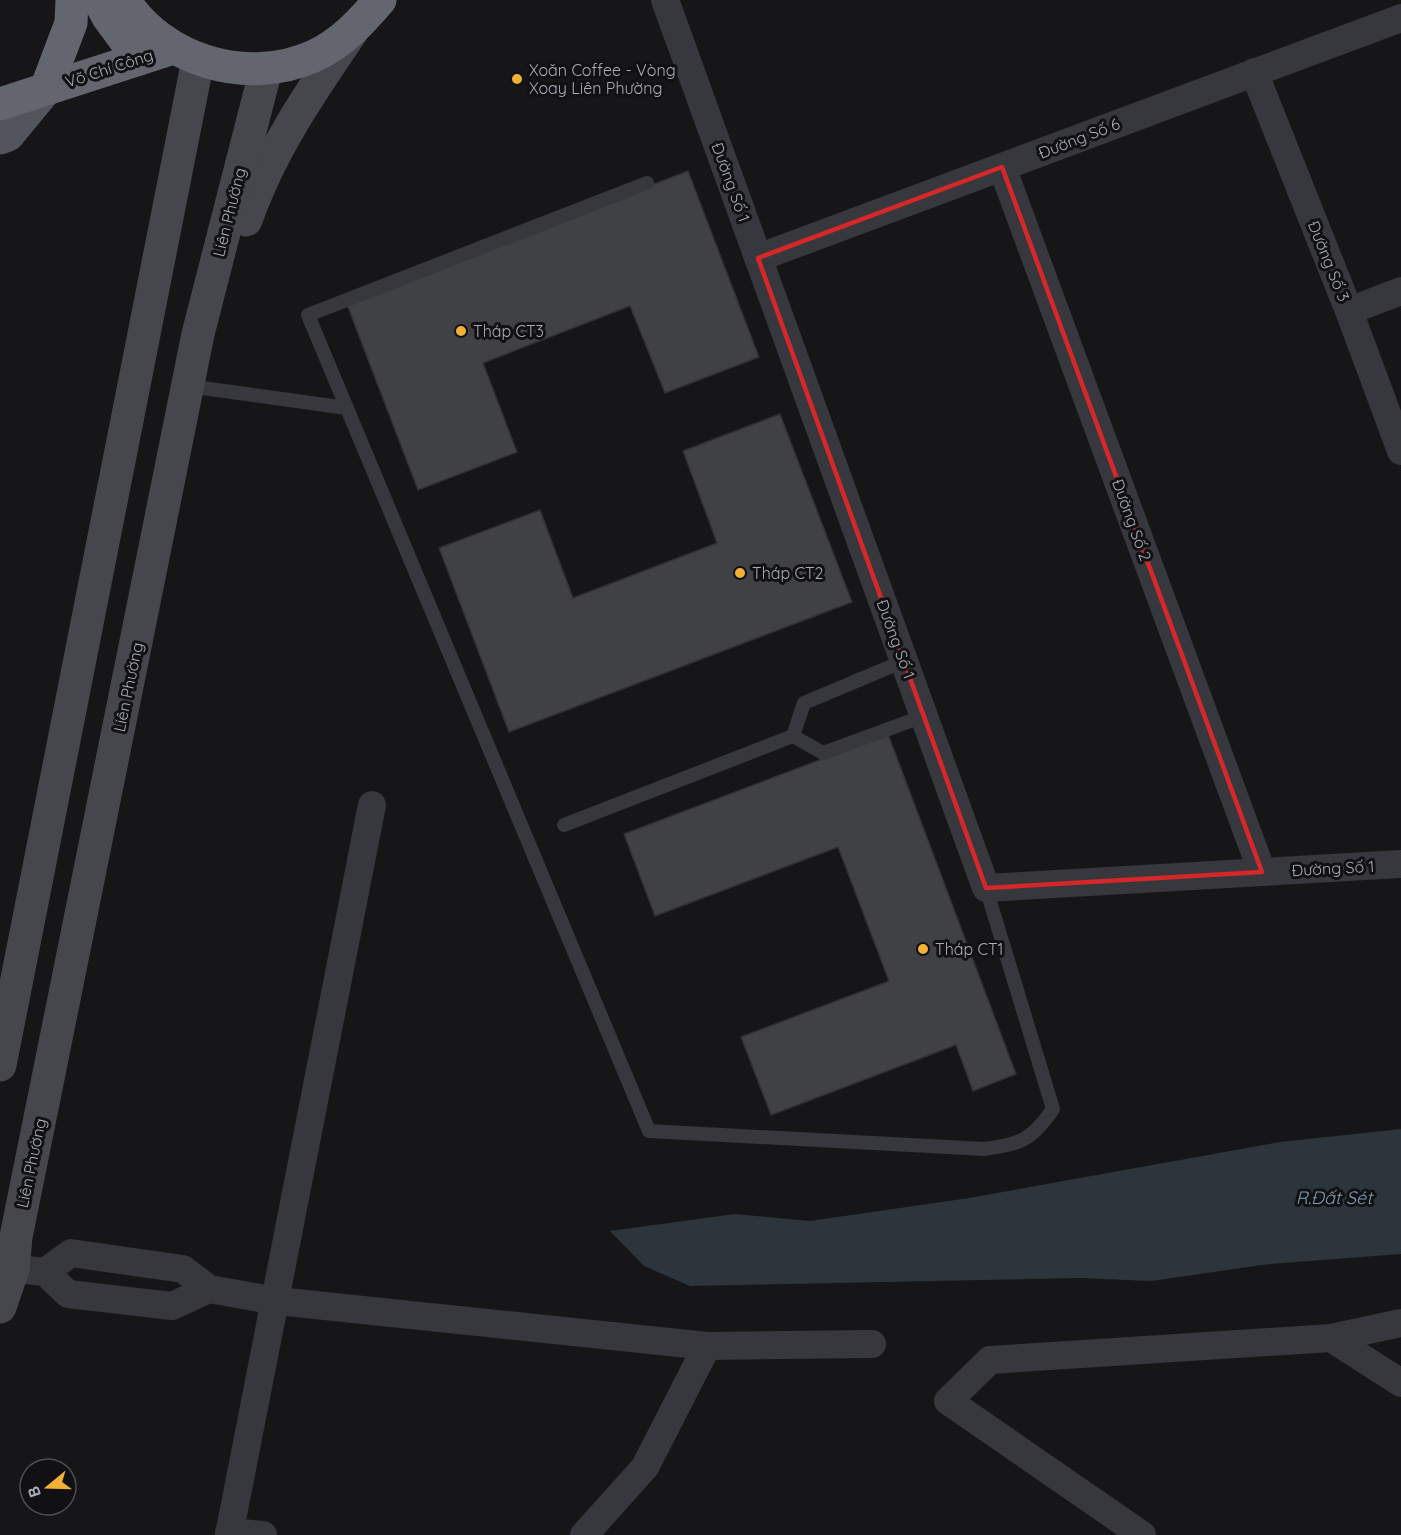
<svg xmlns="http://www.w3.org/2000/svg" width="1401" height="1535" viewBox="0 0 1401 1535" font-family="Quicksand,sans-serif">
	<rect width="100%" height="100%" fill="#161618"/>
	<path fill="#2c353c" d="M1401 1129V1254L1269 1264 1151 1281 1080 1278 690 1286 644 1266 610 1231 735 1214 810 1221 969 1198 1280 1142Z"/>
	<g fill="#404145" stroke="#303034" stroke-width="1.5">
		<path d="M688 171 759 357 665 393 630 306 483 363 517 452 418 490 346 302Z"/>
		<path d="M780 414 852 602 509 732 439 548 540 510 573 598 717 543 683 451Z"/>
		<path d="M888 734 1016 1074 973 1091 956 1045 771 1115 741 1037 889 981 838 847 655 916 624 834Z"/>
	</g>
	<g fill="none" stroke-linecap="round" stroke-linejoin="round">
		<g stroke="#37383d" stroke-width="14">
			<path d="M647 183 308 315 649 1131 984 1149C1021 1144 1032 1140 1053 1109L986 888"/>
			<path d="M188 386 347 408"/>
			<path d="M793 736 823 753 924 716"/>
			<path d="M564 825 793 736 804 703 904 661"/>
		</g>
		<g stroke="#37383d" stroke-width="28">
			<path d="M665 0 986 888 1401 864"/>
			<path d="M1254 72 1349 311 1401 451"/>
			<path d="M1002 167 1262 872"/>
			<path d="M758 258 1401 18"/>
			<path d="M1349 311 1401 291"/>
			<path d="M27 1270 45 1272 68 1294 172 1306 209 1289"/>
			<path d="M45 1272 71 1253 183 1269 209 1289 277 1301 707 1346 872 1344"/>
			<path d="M1331 1338 1401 1383"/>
			<path d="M229 1532 263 1535"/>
			<path d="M229 1535 372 805"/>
			<path d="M584 1535 645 1467 707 1346"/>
			<path d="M1142 1535 948 1401 990 1360 1331 1338 1401 1323"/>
		</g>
		<g stroke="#45474d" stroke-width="33">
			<path d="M246 220C270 151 310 93 351 33"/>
			<path d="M0 1065 198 60"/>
			<path d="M0 1307 13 1269 16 1237 198 334 266 69"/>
		</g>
		<path stroke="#53555c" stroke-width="33" d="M0 138 8 135 46 89"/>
		<g stroke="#63666e" stroke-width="33">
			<path d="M99 0 108 17 139 59"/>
			<path d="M124 0C163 61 247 86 314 56 342 43 361 22 380 0"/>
			<path d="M46 89 71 23 72 0"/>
			<path d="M0 104 173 48"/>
		</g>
	</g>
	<path fill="none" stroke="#d62828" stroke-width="4.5" stroke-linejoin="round" d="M1002 167 1262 872 986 888 758 258Z"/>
	<g fill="#f2b134" stroke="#111113" stroke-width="2">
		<circle cx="517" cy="79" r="6"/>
		<circle cx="461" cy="331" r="6"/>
		<circle cx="740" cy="573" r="6"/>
		<circle cx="923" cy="949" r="6"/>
	</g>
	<g text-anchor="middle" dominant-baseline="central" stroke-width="6" stroke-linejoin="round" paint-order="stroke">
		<g font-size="16" fill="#a8adb8" stroke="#111113">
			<text transform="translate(109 68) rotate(-18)">Võ Chí Công</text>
			<text transform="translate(1079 138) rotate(-21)">Đường Số 6</text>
			<text transform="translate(731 182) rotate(70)">Đường Số 1</text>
			<text transform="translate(229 212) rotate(-76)">Liên Phường</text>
			<text transform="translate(1329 261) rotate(68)">Đường Số 3</text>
			<text transform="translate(1132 520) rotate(70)">Đường Số 2</text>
			<text transform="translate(896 639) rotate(70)">Đường Số 1</text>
			<text transform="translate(128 687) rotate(-78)">Liên Phường</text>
			<text transform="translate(1333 868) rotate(-3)">Đường Số 1</text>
			<text transform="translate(31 1163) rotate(-78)">Liên Phường</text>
		</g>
		<g font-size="16" fill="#a8adb8" stroke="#111113" text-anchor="start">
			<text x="529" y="70">Xoăn Coffee - Vòng<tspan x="529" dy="18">Xoay Liên Phường</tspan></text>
			<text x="473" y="331">Tháp CT3</text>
			<text x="752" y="573">Tháp CT2</text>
			<text x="935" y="949">Tháp CT1</text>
		</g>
		<g font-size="18" font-style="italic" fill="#7f9bb3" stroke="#111113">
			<text x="1334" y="1197">R.Đất Sét</text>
		</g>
	</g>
	<g transform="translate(48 1487) rotate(251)"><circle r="28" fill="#111113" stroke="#4d4f55" stroke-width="1.5"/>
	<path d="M0-4.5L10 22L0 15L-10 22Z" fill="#f2b134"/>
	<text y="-9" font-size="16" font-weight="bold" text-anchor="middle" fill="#a8adb8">B</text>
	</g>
</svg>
